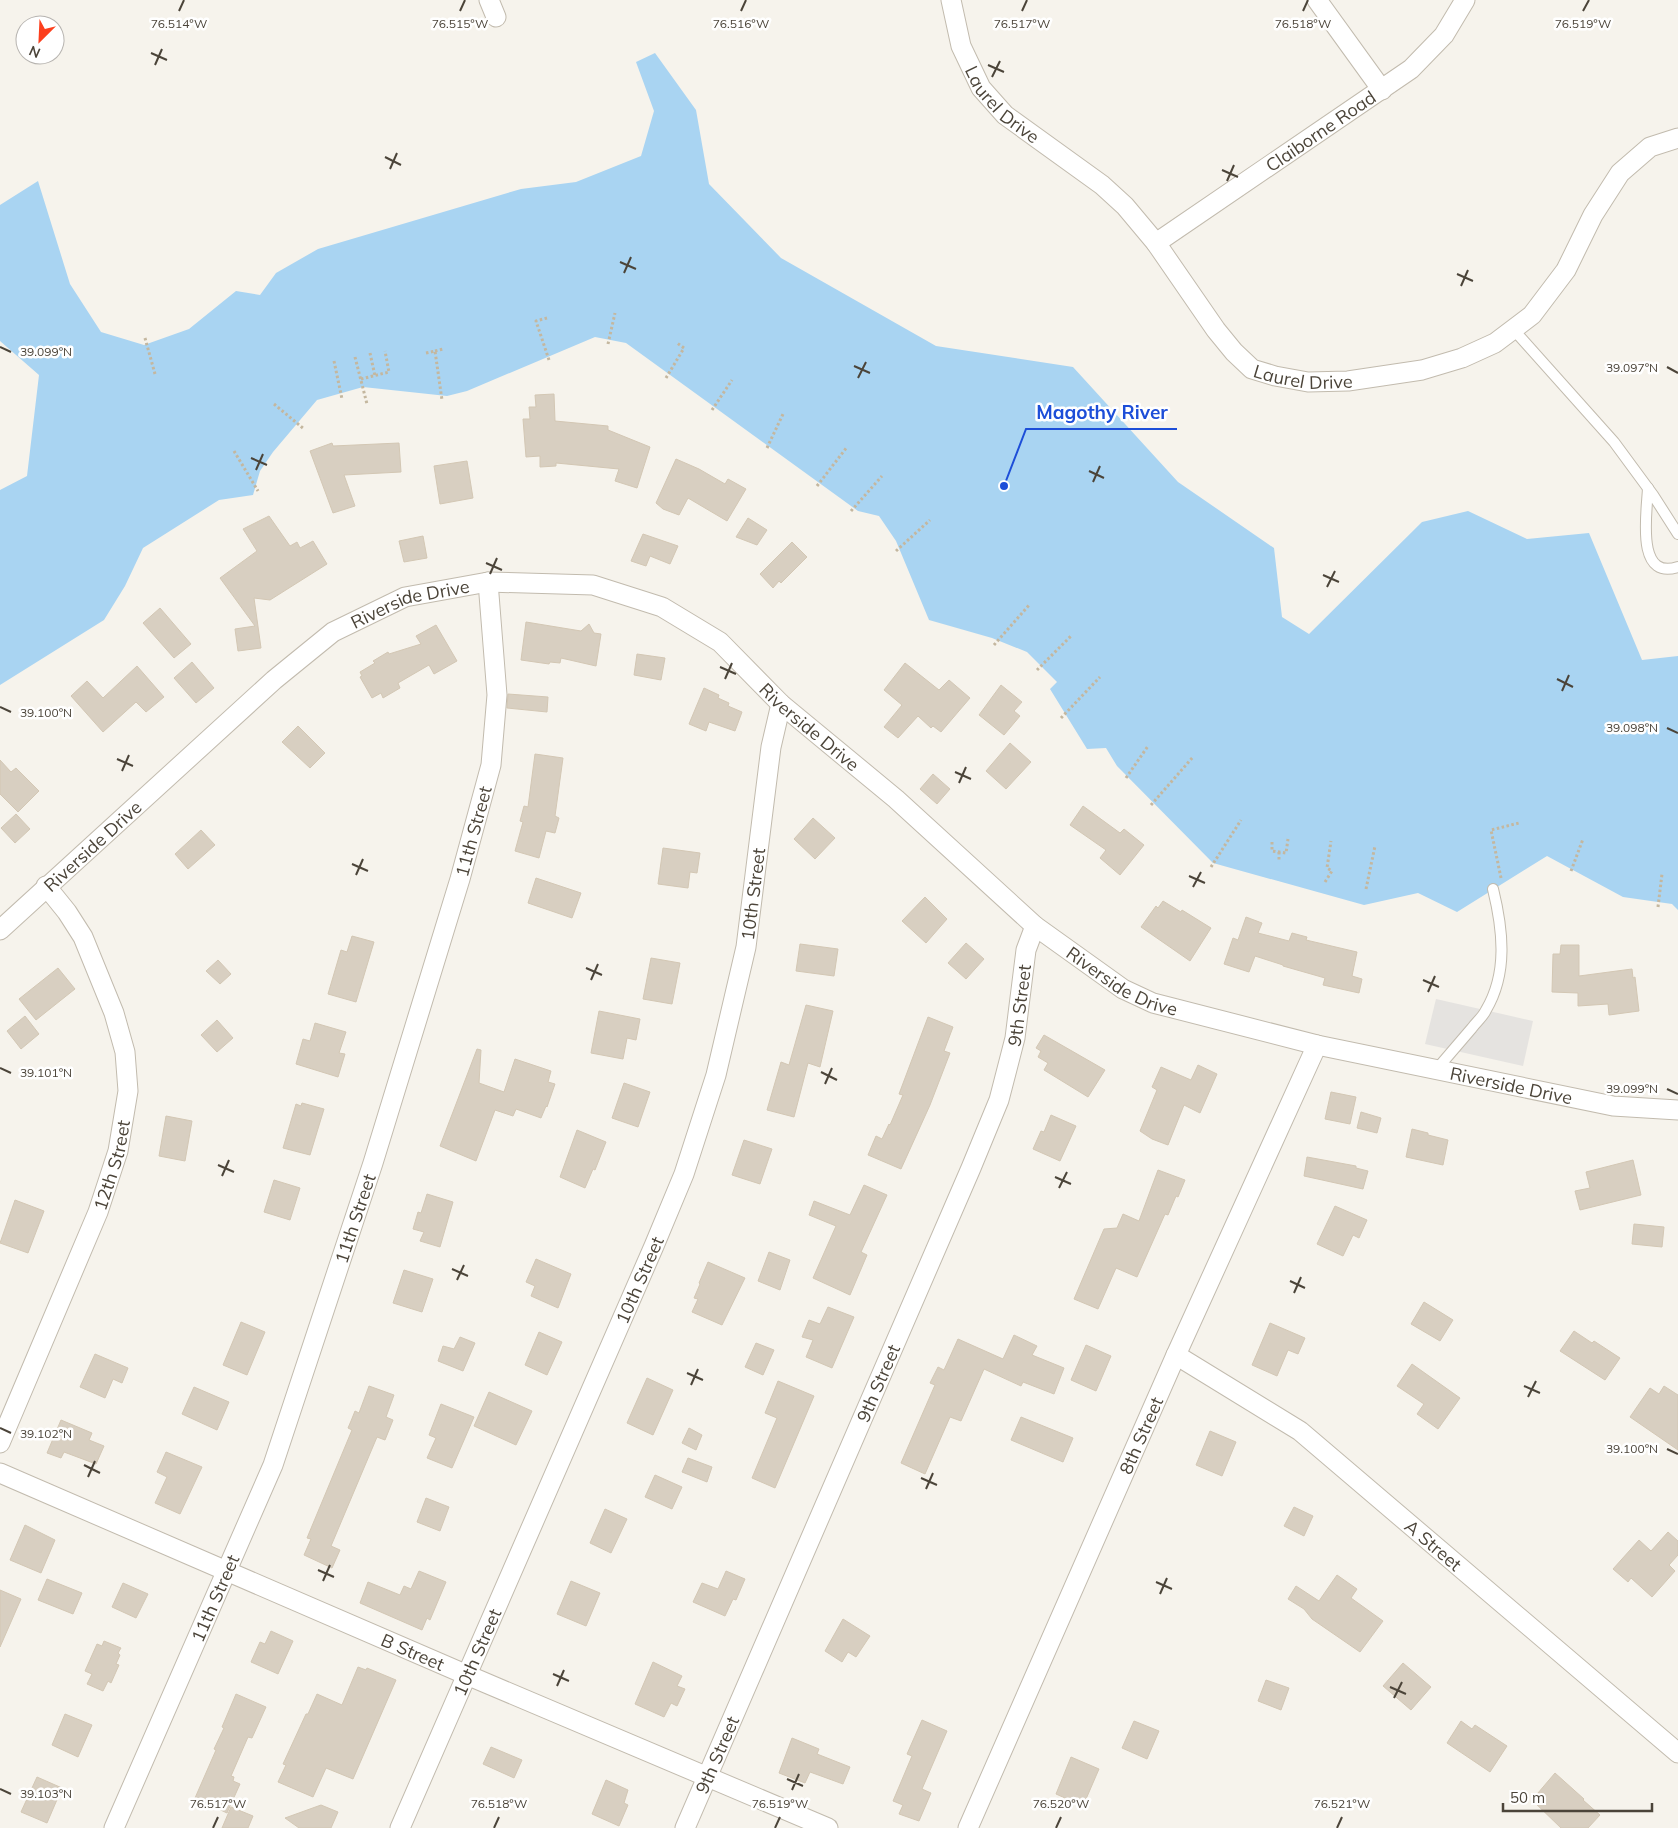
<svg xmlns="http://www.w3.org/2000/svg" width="1678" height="1828" viewBox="0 0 1678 1828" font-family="Mulish,sans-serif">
	<rect width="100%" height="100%" fill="#f6f3ec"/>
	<path fill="#e5e3e0" d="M1436 999 1533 1021 1523 1066 1425 1044Z"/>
	<path fill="#a9d4f2" d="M655 53 696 110 709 184 781 258 936 346 1073 367 1178 482 1274 548 1282 617 1309 634 1422 522 1468 511 1527 539 1589 533 1642 660 1678 656V910L1672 904 1623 897 1547 856 1457 912 1418 893 1364 905 1213 863 1117 766 1106 748 1087 749 1050 689 1057 682 1027 652 992 638 929 620 896 541 879 516 858 511 626 343 595 337 467 391 447 396 363 387 317 400 273 452 260 471 253 495 219 500 143 548 125 586 104 620 0 685V490L27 476 39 375 0 341V205L38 181 70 284 101 332 144 345 189 329 236 291 260 295 276 273 318 249 521 189 576 182 641 156 654 111 636 62Z"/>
	<g fill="#d8cfc1" stroke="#d3c7b4">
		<path d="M554 394 555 421 608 426V430L650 447 637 488 615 481 619 469 556 463V466L540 467V456L526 457 523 419H530L529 407H536L535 395Z"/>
		<path d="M332 443 333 446 399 443 401 472 344 475 355 506 333 513 310 451Z"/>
		<path d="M676 459 699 469 725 484 728 479 746 489 727 521 688 498 679 515 663 509 656 503Z"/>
		<path d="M467 461 473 498 440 504 434 466Z"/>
		<path d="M269 516 290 546 297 542 300 548 313 541 327 564 270 600 254 598 261 648 238 651 235 629 255 626 220 578 257 551 243 529Z"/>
		<path d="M748 518 767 530 757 545 736 537Z"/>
		<path d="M643 534 678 546 670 564 650 556 646 566 631 561Z"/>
		<path d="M423 536 427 558 404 562 399 541Z"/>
		<path d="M792 542 807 557 781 583 779 581 773 588 760 574Z"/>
		<path d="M160 608 191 644 174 658 143 623Z"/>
		<path d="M526 622 581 631 589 624 594 633 601 634 596 666 561 658 560 663 550 662 549 664 521 660Z"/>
		<path d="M436 625 457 661 434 674 429 665 398 683 400 688 383 698 381 693 372 698 360 677 362 676 360 672 375 663 373 661 388 652 389 654 421 644 416 636Z"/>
		<path d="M637 654 665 658 661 680 634 675Z"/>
		<path d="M192 662 214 688 196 703 174 678Z"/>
		<path d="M905 663 939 690 949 680 970 698 941 732 933 726 931 728 918 716 898 738 884 727 902 705 884 690Z"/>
		<path d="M137 666 164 697 146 712 136 702 103 732 71 696 87 681 103 698Z"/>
		<path d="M1001 685 1022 702 1014 711 1020 716 1004 735 979 715Z"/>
		<path d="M704 688 719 695 718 698 729 703 728 706 742 712 735 731 709 722 706 731 689 724Z"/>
		<path d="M508 694 548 697 547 712 507 708Z"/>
		<path d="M298 726 325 753 310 768 282 742Z"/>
		<path d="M1010 743 1031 762 1006 789 986 771Z"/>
		<path d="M535 754 563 758 555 816 559 818 555 833 546 831 539 858 515 851 523 822 520 821 524 806 528 807Z"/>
		<path d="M0 760 11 772 16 768 39 791 18 812 0 794Z"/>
		<path d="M933 774 950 789 937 804 920 789Z"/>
		<path d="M1083 806 1120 833 1124 829 1144 845 1120 875 1100 858 1106 850 1070 825Z"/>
		<path d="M16 814 30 829 15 843 1 828Z"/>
		<path d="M813 818 835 838 815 859 794 839Z"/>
		<path d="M201 830 215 845 188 869 175 854Z"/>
		<path d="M663 848 700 853 697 873 690 872 688 888 658 884Z"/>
		<path d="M536 878 581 893 572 918 528 903Z"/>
		<path d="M925 897 947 919 926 943 902 921Z"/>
		<path d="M1163 901 1181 912 1182 910 1211 928 1190 961 1141 927 1156 906 1158 908Z"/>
		<path d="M1246 917 1262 923 1258 933 1289 941 1292 933 1307 937 1306 940 1357 952 1352 976 1362 979 1359 993 1323 985 1325 978 1283 966V965L1255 956 1249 972 1224 964 1233 938 1238 940Z"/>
		<path d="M352 936 374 942 356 1002 328 994 341 950 347 952Z"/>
		<path d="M966 943 984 959 966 979 948 963Z"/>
		<path d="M800 944 838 949 834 976 796 971Z"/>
		<path d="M1561 945H1579V976L1632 969 1633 978 1635 977 1639 1011 1609 1015 1608 1004 1578 1006V993L1552 992 1553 954H1560Z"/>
		<path d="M651 958 680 963 672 1004 643 999Z"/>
		<path d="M218 960 231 974 220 984 206 971Z"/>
		<path d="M58 968 75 989 36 1020 19 999Z"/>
		<path d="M806 1005 833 1011 820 1067 808 1063 794 1117 767 1110 781 1062 789 1065Z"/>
		<path d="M599 1011 640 1019 636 1040 627 1038 623 1059 591 1053Z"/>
		<path d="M25 1016 39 1034 21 1049 7 1031Z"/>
		<path d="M928 1017 953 1027 944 1051 950 1053 930 1105 901 1169 868 1155 876 1136 882 1139 889 1124 890 1125 903 1095 899 1094Z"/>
		<path d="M217 1020 233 1038 217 1052 201 1035Z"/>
		<path d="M315 1023 346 1032 339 1053 345 1054 338 1077 296 1064 303 1039 310 1041Z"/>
		<path d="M1044 1035 1105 1070 1088 1097 1044 1070 1048 1063 1038 1057 1041 1051 1036 1048Z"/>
		<path d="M477 1049 481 1050 479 1083 504 1092 515 1059 551 1071 548 1082 555 1084 547 1107 546 1106 541 1118 516 1109 513 1116 495 1110 476 1161 440 1146Z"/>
		<path d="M1198 1065 1217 1074 1200 1113 1184 1105 1168 1145 1152 1139 1140 1131 1157 1090 1152 1087 1161 1067 1191 1080Z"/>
		<path d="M624 1083 650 1092 638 1127 612 1118Z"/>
		<path d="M1331 1092 1356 1097 1350 1124 1325 1119Z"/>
		<path d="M302 1103 324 1109 310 1155 283 1148 296 1104 301 1106Z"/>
		<path d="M1361 1112 1381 1118 1377 1133 1357 1128Z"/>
		<path d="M1051 1115 1076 1126 1060 1161 1033 1149 1041 1131 1044 1132Z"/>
		<path d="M166 1116 192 1121 185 1161 159 1156Z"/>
		<path d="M1412 1129 1428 1133V1135L1448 1140 1443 1165 1406 1157Z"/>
		<path d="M577 1130 606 1142 595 1170 593 1169 585 1188 560 1177Z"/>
		<path d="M744 1140 772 1149 760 1184 732 1175Z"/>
		<path d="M1307 1157 1356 1166V1168L1368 1171 1363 1189 1304 1176Z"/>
		<path d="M1633 1160 1641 1195 1580 1210 1575 1191 1590 1188 1586 1172Z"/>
		<path d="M1158 1170 1185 1180 1178 1197 1176 1196 1168 1215 1165 1214 1137 1277 1116 1268 1098 1309 1074 1299 1104 1229 1117 1228 1123 1214 1139 1221Z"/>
		<path d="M274 1180 300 1188 290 1220 264 1212Z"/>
		<path d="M864 1185 887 1195 861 1252 867 1255 850 1295 813 1278 836 1226 809 1215 814 1201 850 1215Z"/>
		<path d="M427 1194 453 1202 440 1247 420 1241 424 1232 413 1229 418 1212 421 1213Z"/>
		<path d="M15 1200 44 1211 28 1253 0 1243Z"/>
		<path d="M1335 1206 1367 1220 1359 1238 1353 1235 1343 1256 1317 1244Z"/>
		<path d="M1634 1224 1664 1227 1662 1247 1632 1244Z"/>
		<path d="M769 1252 790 1260 780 1290 758 1281Z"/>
		<path d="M536 1259 571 1274 558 1308 531 1296 535 1286 526 1282Z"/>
		<path d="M708 1262 745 1278 722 1325 692 1312 698 1299 694 1298 700 1284 699 1283Z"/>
		<path d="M404 1270 433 1279 422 1312 393 1303Z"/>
		<path d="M1424 1302 1453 1320 1440 1341 1411 1324Z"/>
		<path d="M828 1307 854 1317 832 1368 806 1357 813 1340 802 1337 809 1320 820 1324Z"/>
		<path d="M241 1322 265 1332 247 1375 223 1365Z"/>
		<path d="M1270 1323 1305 1338 1298 1354 1288 1350 1277 1376 1252 1365Z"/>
		<path d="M1574 1331 1592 1343 1594 1341 1620 1358 1605 1380 1560 1351Z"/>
		<path d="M539 1332 562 1342 547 1375 525 1365Z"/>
		<path d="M1014 1335 1037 1346 1032 1355 1064 1368 1054 1394 1023 1382 1021 1386 984 1369 961 1421 950 1417 925 1474 901 1463 935 1385 930 1383 938 1367 944 1370 958 1339 1003 1359Z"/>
		<path d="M460 1337 475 1343 463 1371 438 1361 443 1346 454 1349Z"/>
		<path d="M756 1343 774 1350 763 1375 745 1367Z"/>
		<path d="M1086 1345 1111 1356 1096 1391 1071 1380Z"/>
		<path d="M95 1354 128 1368 122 1383 113 1379 105 1398 80 1387Z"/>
		<path d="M1412 1364 1460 1398 1438 1429 1417 1414 1424 1404 1397 1386Z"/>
		<path d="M647 1378 673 1390 653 1435 627 1423Z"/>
		<path d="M778 1381 814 1396 775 1488 752 1478 777 1418 765 1413Z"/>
		<path d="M369 1386 394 1395 386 1417 393 1420 385 1440 377 1437 331 1546 340 1550 332 1568 304 1555 311 1539 307 1538 352 1430 348 1428 351 1421 355 1411 359 1413Z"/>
		<path d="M1664 1386 1678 1395V1450L1630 1417 1650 1388 1659 1394Z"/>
		<path d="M194 1387 229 1402 217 1430 182 1414Z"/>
		<path d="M489 1392 532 1411 516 1445 474 1426Z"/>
		<path d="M441 1404 474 1417 452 1468 427 1458 436 1438 429 1435Z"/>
		<path d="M1021 1417 1073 1438 1063 1462 1011 1440Z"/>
		<path d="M61 1420 92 1433 89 1440 104 1446 96 1464 64 1452 61 1458 47 1453Z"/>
		<path d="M689 1428 702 1435 696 1450 682 1443Z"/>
		<path d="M1210 1431 1236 1442 1222 1476 1196 1465Z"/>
		<path d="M166 1452 202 1467 180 1514 155 1503 167 1477 157 1472Z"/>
		<path d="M688 1458 712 1467 707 1482 682 1472Z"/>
		<path d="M655 1475 682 1487 672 1509 645 1497Z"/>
		<path d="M426 1498 449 1507 440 1531 417 1522Z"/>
		<path d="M1294 1507 1313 1516 1304 1536 1284 1526Z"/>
		<path d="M605 1509 627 1519 611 1553 590 1543Z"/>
		<path d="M25 1525 55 1540 41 1573 10 1560Z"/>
		<path d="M1668 1532 1678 1541V1555L1669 1565 1675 1571 1652 1597 1631 1578 1628 1582 1613 1569 1639 1540 1651 1551Z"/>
		<path d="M419 1571 446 1582 430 1620 427 1618 422 1630 360 1603 368 1582 400 1595 404 1586 411 1589Z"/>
		<path d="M726 1571 745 1579 736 1600 733 1599 725 1616 693 1602 702 1583 718 1589Z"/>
		<path d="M1337 1575 1357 1589 1351 1598 1383 1621 1360 1652 1312 1619 1304 1609 1288 1599 1296 1586 1319 1601Z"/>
		<path d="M47 1579 82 1593 73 1614 38 1600Z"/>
		<path d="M571 1581 600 1593 586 1626 557 1614Z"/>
		<path d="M123 1583 148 1594 136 1618 112 1607Z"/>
		<path d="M0 1590 21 1599 0 1647Z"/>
		<path d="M843 1619 870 1636 856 1657 848 1652 842 1662 825 1651Z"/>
		<path d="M271 1631 293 1641 278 1674 251 1662 260 1642 265 1644Z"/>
		<path d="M104 1641 121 1648 118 1653 120 1655 116 1664 119 1665 111 1683 108 1681 103 1691 87 1684 92 1674 85 1671 97 1644 102 1646Z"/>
		<path d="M653 1662 682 1676 677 1686 685 1689 677 1706 671 1703 664 1717 635 1704Z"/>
		<path d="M1403 1663 1431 1687 1411 1710 1383 1686Z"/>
		<path d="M358 1667 366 1670 367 1668 396 1680 353 1779 326 1768 313 1797 278 1782 286 1765 283 1764 306 1714H308L317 1694 342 1705Z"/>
		<path d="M1266 1680 1289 1688 1281 1710 1258 1701Z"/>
		<path d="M236 1694 266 1707 252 1738 248 1737 231 1776 234 1777 233 1781 240 1784 227 1813 195 1798 216 1750 214 1749 224 1728 222 1727Z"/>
		<path d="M65 1714 92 1725 78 1757 52 1745Z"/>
		<path d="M922 1720 947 1731 922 1789 931 1793 919 1821 899 1814 903 1805 893 1801 912 1756 907 1754Z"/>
		<path d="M1134 1721 1159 1731 1147 1759 1122 1748Z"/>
		<path d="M1461 1721 1472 1729 1475 1725 1507 1746 1490 1772 1447 1743Z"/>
		<path d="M792 1738 819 1749 817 1754 850 1767 843 1784 810 1772 805 1783 779 1773Z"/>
		<path d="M491 1747 522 1760 514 1778 483 1764Z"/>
		<path d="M1071 1757 1099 1769 1083 1806 1056 1794Z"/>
		<path d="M1555 1773 1584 1799 1583 1800 1600 1815 1588 1828H1561L1532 1800Z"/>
		<path d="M37 1777 62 1788 47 1823 21 1812Z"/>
		<path d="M606 1780 628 1790 624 1803 628 1805 619 1826 592 1814Z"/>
		<path d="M321 1805 338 1812 331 1828H299L285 1818Z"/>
		<path d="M231 1807 253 1816 248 1828H222Z"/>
	</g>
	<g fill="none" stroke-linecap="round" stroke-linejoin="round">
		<g stroke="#c2bbae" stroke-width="12">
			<g id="service">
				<path d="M1513 329 1614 442 1653 495 1678 534"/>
				<path d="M1648 488C1647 512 1635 581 1678 567"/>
				<path d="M1436 1070C1448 1056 1460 1042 1472 1028 1476 1022 1483 1017 1486 1010 1508 973 1503 930 1493 889"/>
			</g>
		</g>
		<g stroke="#c2bbae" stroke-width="21">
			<g id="minor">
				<path d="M489 0 496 17"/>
				<path id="s1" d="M951 0 961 46 981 88 1005 115 1102 185 1125 206 1156 243 1216 330 1234 352 1252 369 1275 376 1308 382 1348 381 1422 370 1462 358 1495 343 1532 315 1566 270 1593 215 1620 173 1650 147 1678 138"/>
				<path d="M1317 0 1382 90"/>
				<path id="s2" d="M1156 243 1411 69 1444 35 1465 0"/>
				<path id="s3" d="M0 930 274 680 333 632 405 597 488 582 593 585 662 607 720 642 781 704 896 799 1035 926 1123 989 1153 1003 1317 1045 1613 1106 1678 1110"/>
				<path id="s4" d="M1176 1355 1300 1431 1678 1753"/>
				<path id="s5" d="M0 1443 98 1212 118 1151 128 1091 125 1052 114 1013 83 937 67 912 46 886"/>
				<path id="s6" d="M0 1473 467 1675 828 1828"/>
				<path id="s7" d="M114 1828 273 1465 373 1163 460 879 491 765 497 695 488 582"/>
				<path id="s8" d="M400 1828 654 1246 684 1174 716 1075 746 947 771 747 781 704"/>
				<path id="s9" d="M685 1828 971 1168 999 1100 1015 1038 1026 950 1035 926"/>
				<path id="s10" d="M968 1828 1176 1355 1317 1045"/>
			</g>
		</g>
		<g stroke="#c4b79f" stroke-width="3" stroke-dasharray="2.5 2.5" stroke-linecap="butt">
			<path d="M547 318 536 321 549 360"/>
			<path d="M145 338 155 374"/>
			<path d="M608 344 615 313"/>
			<path d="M435 351 443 349"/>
			<path d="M370 353 375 376"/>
			<path d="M426 353 435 351 442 400"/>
			<path d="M355 357 367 404"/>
			<path d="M334 361 342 399"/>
			<path d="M666 378 684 348 677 343"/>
			<path d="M361 379 389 372 385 351"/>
			<path d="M274 404 304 429"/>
			<path d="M712 410 732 380"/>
			<path d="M767 448 783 414"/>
			<path d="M234 451 258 491"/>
			<path d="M817 486 847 447"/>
			<path d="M851 511 882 476"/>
			<path d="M896 551 930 520"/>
			<path d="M994 645 1030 604"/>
			<path d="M1037 670 1071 636"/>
			<path d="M1061 718 1100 677"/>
			<path d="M1126 778 1148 746"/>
			<path d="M1151 805 1193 757"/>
			<path d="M1272 842V851L1286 853 1288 839"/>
			<path d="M1279 852V861"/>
			<path d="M1211 867 1241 820"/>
			<path d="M1571 871 1583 839"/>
			<path d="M1501 878 1491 830 1519 823"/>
			<path d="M1325 882 1332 871 1327 868 1331 841"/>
			<path d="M1366 889 1375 846"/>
			<path d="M1658 907 1662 874"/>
		</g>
		<use href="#service" stroke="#fff" stroke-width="10"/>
		<use href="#minor" stroke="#fff" stroke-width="19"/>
	</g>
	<path fill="none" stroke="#4b4439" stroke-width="2" d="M179 11 184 0M460 11 465 0M741 11 746 0M1022 11 1027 0M1303 11 1308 0M1583 11 1589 0M151 53 167 60M155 65 162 49M988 65 1004 72M992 77 1000 61M385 157 401 165M390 169 397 153M1222 170 1238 177M1227 181 1234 165M620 262 636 269M624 273 631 257M1457 274 1473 281M1461 286 1468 270M0 347 11 352M854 366 870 373M1667 367 1678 373M858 378 866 362M251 458 267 465M256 470 263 454M1089 471 1104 478M1093 482 1100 466M486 563 502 570M490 574 497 558M1323 575 1339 582M1327 587 1335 571M720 667 736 674M725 679 732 663M1557 679 1573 687M1562 691 1569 675M0 707 11 712M1667 728 1678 733M117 759 133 766M122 771 129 755M955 772 971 779M959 783 966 767M352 864 368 871M356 875 363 859M1189 876 1205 883M1193 887 1201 872M586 968 602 975M591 980 598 964M1423 980 1439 987M1428 992 1435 976M0 1068 11 1073M821 1072 837 1080M825 1084 832 1068M1667 1089 1678 1094M218 1165 234 1172M222 1176 229 1160M1055 1177 1071 1184M1059 1188 1067 1172M452 1269 468 1276M457 1280 464 1265M1290 1281 1305 1288M1294 1293 1301 1277M687 1373 703 1380M691 1385 698 1369M1524 1386 1540 1393M1528 1397 1536 1381M0 1428 11 1433M1667 1449 1678 1454M84 1465 100 1473M88 1477 95 1461M921 1478 937 1485M926 1489 933 1473M318 1570 334 1577M323 1581 330 1565M1156 1582 1172 1589M1160 1594 1167 1578M553 1674 569 1681M557 1686 564 1670M1390 1687 1406 1694M1394 1698 1402 1682M787 1779 803 1786M0 1789 11 1794M792 1790 799 1774M213 1828 218 1817M494 1828 499 1817M775 1828 780 1817M1056 1828 1061 1817M1337 1828 1342 1817"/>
	<g text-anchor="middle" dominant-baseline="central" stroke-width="5" stroke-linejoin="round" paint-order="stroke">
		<g font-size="18" fill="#4b4439" stroke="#fff">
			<text stroke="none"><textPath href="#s1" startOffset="120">Laurel Drive</textPath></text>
			<text stroke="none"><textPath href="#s2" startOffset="199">Claiborne Road</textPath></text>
			<text stroke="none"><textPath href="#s1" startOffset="540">Laurel Drive</textPath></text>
			<text stroke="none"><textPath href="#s3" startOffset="530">Riverside Drive</textPath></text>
			<text stroke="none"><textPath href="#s3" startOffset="980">Riverside Drive</textPath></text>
			<text stroke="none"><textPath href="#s7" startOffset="1061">11th Street</textPath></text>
			<text stroke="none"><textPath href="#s3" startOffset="125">Riverside Drive</textPath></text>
			<text stroke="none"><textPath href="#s8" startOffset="1002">10th Street</textPath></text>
			<text stroke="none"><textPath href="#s3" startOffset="1385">Riverside Drive</textPath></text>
			<text stroke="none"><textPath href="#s9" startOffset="890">9th Street</textPath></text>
			<text stroke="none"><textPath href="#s3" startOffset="1790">Riverside Drive</textPath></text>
			<text stroke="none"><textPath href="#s5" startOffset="300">12th Street</textPath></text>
			<text stroke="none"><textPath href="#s7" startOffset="656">11th Street</textPath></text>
			<text stroke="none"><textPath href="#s8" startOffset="598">10th Street</textPath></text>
			<text stroke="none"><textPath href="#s9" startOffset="485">9th Street</textPath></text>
			<text stroke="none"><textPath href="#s10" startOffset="429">8th Street</textPath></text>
			<text stroke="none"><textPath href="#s4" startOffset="321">A Street</textPath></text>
			<text stroke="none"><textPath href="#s7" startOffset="251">11th Street</textPath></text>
			<text stroke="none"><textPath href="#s6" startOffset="450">B Street</textPath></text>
			<text stroke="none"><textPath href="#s8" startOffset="192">10th Street</textPath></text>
			<text stroke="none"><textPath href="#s9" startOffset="80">9th Street</textPath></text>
		</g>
	</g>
	<g font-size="12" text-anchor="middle" fill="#4b4439" stroke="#fff" stroke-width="5" stroke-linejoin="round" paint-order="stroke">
		<text x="179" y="28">76.514°W</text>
		<text x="460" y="28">76.515°W</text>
		<text x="741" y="28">76.516°W</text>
		<text x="1022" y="28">76.517°W</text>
		<text x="1303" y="28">76.518°W</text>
		<text x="1583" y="28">76.519°W</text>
		<text x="46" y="356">39.099°N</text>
		<text x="1632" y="372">39.097°N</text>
		<text x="46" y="717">39.100°N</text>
		<text x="1632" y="732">39.098°N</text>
		<text x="46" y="1077">39.101°N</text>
		<text x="1632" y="1093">39.099°N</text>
		<text x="46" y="1438">39.102°N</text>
		<text x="1632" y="1453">39.100°N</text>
		<text x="46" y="1798">39.103°N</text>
		<text x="218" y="1808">76.517°W</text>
		<text x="499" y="1808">76.518°W</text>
		<text x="780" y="1808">76.519°W</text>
		<text x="1061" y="1808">76.520°W</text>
		<text x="1342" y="1808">76.521°W</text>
	</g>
	<path fill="none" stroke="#1d4ed8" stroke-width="2" d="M1004 486L1026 429H1177"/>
	<circle fill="#1d4ed8" stroke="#fff" stroke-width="2" cx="1004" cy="486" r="5"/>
	<g font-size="19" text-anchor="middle" font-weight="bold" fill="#1d4ed8" stroke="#fff" stroke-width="5" stroke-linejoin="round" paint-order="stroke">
		<text x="1102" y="419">Magothy River</text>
	</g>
	<g transform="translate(40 40) rotate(204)"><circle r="24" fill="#ffffff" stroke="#b7b4b0"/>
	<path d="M0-4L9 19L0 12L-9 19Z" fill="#fc3f1d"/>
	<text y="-8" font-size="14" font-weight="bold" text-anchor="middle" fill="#4b4439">N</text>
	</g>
	<path d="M1503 1803v8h149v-8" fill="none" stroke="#4b4439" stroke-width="2.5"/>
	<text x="1510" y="1803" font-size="15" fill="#4b4439" stroke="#ffffff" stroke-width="4" paint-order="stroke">50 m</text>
</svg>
